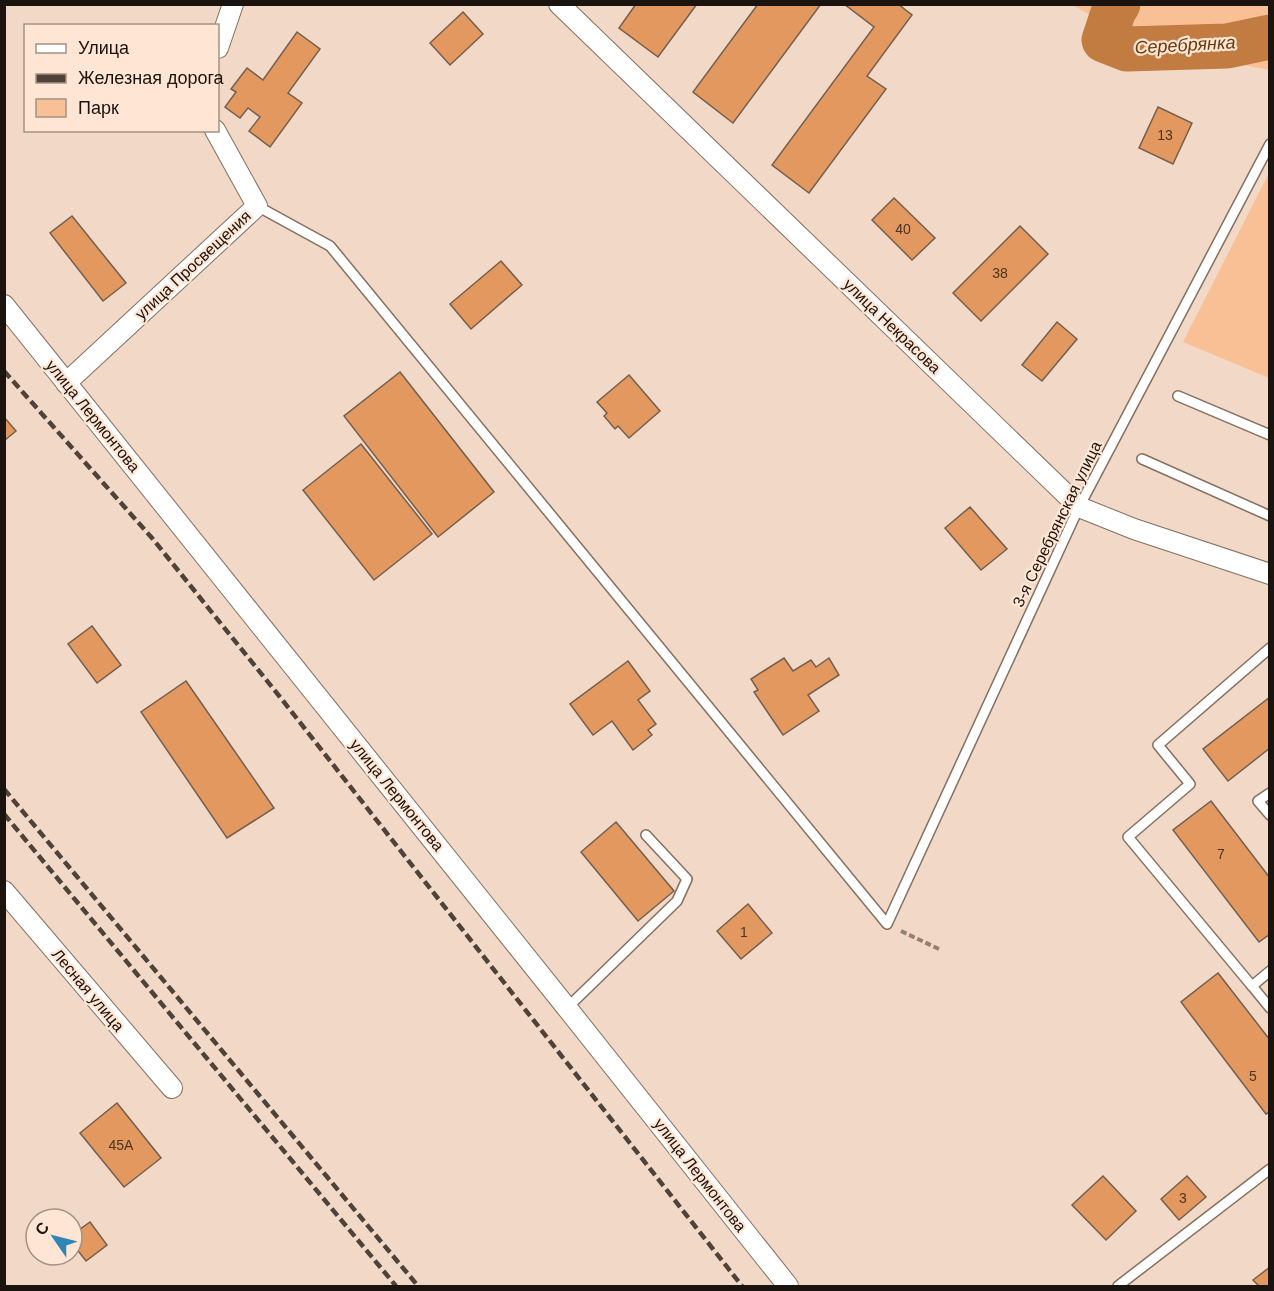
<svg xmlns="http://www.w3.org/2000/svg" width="1274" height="1291" viewBox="0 0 1274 1291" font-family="Arial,sans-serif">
	<rect width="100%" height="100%" fill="#f2d9c7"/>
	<g fill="#f9c096">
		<path d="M1072 5H1269V70L1149 46Z"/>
		<path d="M1269 173V378L1183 342Z"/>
	</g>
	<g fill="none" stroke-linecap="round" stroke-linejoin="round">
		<path stroke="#c27b40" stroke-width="45" d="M1118 4 1114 10 1104 40 1127 49 1227 46 1270 37"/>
	</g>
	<g fill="#e2985e" stroke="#745f4f" stroke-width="1.5">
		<path d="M636 4H697L658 57 619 28Z"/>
		<path d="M758 4H821L733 123 693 92Z"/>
		<path d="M844 4H898L912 15 867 76 886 89 809 193 772 165 874 27Z"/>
		<path d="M463 12 483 34 450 65 430 43Z"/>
		<path d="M297 32 320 49 288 93 302 103 270 147 249 131 260 117 248 108 240 118 225 107 236 92 231 89 247 68 263 80Z"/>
		<path d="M1158 107 1192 123 1173 164 1139 148Z"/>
		<path d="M894 198 935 238 912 260 872 220Z"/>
		<path d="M72 216 126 283 103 301 50 233Z"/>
		<path d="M1020 226 1048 254 981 321 953 293Z"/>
		<path d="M501 261 522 285 471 329 450 304Z"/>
		<path d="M1057 322 1077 339 1042 381 1022 365Z"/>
		<path d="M400 372 494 492 438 537 344 416Z"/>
		<path d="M629 375 660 411 629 438 618 426 615 429 604 416 607 413 597 402Z"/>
		<path d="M4 417 16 431 4 441Z"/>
		<path d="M361 444 432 534 374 580 303 490Z"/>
		<path d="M970 507 1007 549 981 570 945 528Z"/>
		<path d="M92 626 121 665 97 683 68 644Z"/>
		<path d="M784 658 793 671 811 660 816 667 829 658 839 675 808 695 819 711 783 735 754 692 758 690 751 679Z"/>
		<path d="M628 661 650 691 638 700 656 724 648 730 652 735 633 750 612 721 593 735 570 704Z"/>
		<path d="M186 681 274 808 227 838 141 712Z"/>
		<path d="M1270 697V748L1228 781 1203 749Z"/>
		<path d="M1211 801 1270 878V934L1259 942 1173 830Z"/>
		<path d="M616 822 674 891 638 921 581 852Z"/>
		<path d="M748 904 772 933 741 959 717 931Z"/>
		<path d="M1218 973 1270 1040V1112L1266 1114 1181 1002Z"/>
		<path d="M117 1103 161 1158 124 1187 80 1133Z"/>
		<path d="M1103 1176 1136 1211 1106 1240 1072 1205Z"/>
		<path d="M1187 1176 1206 1197 1179 1220 1161 1199Z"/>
		<path d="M90 1222 107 1245 86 1261 72 1243V1235Z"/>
		<path d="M1270 1267V1286H1259L1253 1280Z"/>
	</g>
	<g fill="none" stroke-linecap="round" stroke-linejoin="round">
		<g stroke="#856f5f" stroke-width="12">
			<g id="lane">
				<path d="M257 206 330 246 887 924 1079 507 1270 144"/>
				<path d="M1178 396 1270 435"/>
				<path d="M1142 459 1270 516"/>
				<path d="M1270 793 1258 801 1270 815"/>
				<path d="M1270 971 1252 986 1270 1008"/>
				<path d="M1252 986 1128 837 1190 784 1158 745 1270 648"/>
				<path d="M567 1008 677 901 687 879 646 835"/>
				<path d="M1118 1286 1270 1169"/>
			</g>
		</g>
		<g stroke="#856f5f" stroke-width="22">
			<g id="street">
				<path d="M559 4 1079 507 1134 529 1270 574"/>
				<path d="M218 48 233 4"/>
				<path d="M4 305 567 1008 788 1286"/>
				<path d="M66 383 257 206 215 130"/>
				<path d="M4 891 172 1088"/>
			</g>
		</g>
		<path stroke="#928174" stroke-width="4" stroke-dasharray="6 3" stroke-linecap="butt" d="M901 931 941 950"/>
		<use href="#lane" stroke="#fff" stroke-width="9"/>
		<use href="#street" stroke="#fff" stroke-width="20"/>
		<g stroke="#4e4239" stroke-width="4.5" stroke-dasharray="9 4.5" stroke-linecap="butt">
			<path d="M4 371 152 538 280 697 742 1286"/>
			<path d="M4 789 418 1286"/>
			<path d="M4 814 396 1286"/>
		</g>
	</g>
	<g text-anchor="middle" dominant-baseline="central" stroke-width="4.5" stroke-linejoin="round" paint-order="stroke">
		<g font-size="14" fill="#4d3421">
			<text x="1165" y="135">13</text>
			<text x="903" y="229">40</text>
			<text x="1000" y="273">38</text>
			<text x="1221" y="854">7</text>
			<text x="744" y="932">1</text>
			<text x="1253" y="1076">5</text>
			<text x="121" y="1145">45А</text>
			<text x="1183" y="1198">3</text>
		</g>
		<g font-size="16" fill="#1b130d" stroke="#ffe6d4">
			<text transform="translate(193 265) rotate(-43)">улица Просвещения</text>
			<text transform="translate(892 326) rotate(44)">улица Некрасова</text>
			<text transform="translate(93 416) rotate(51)">улица Лермонтова</text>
			<text transform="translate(1057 524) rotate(-64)">3-я Серебрянская улица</text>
			<text transform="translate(397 795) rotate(51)">улица Лермонтова</text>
			<text transform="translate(88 990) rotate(50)">Лесная улица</text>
			<text transform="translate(700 1175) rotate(52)">улица Лермонтова</text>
		</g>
		<g font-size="18" font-style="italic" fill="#69390b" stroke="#ffe6d4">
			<text transform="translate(1185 45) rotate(-3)">Серебрянка</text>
		</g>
	</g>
	<rect width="1274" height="1291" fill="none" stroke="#1b130d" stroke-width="12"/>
	<rect x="24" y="24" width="195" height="108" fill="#ffe6d4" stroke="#a49284" stroke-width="1.5"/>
	<rect x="36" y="44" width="30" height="9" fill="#ffffff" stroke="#a49284" stroke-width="1.5"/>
	<text x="78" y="54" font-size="18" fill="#1b130d">Улица</text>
	<rect x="36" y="74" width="30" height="9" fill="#4e4239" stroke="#a49284" stroke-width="1.5"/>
	<text x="78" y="84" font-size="18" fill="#1b130d">Железная дорога</text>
	<rect x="36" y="99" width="30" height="18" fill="#f9c096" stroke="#a49284" stroke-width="1.5"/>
	<text x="78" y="114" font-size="18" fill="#1b130d">Парк</text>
	<g transform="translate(54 1237) rotate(305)"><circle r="28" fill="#ffe6d4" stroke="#a49284" stroke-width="1.5"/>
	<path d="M0-4.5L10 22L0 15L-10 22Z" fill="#3185b5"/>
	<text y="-9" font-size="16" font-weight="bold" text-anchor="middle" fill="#1b130d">С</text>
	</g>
</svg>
